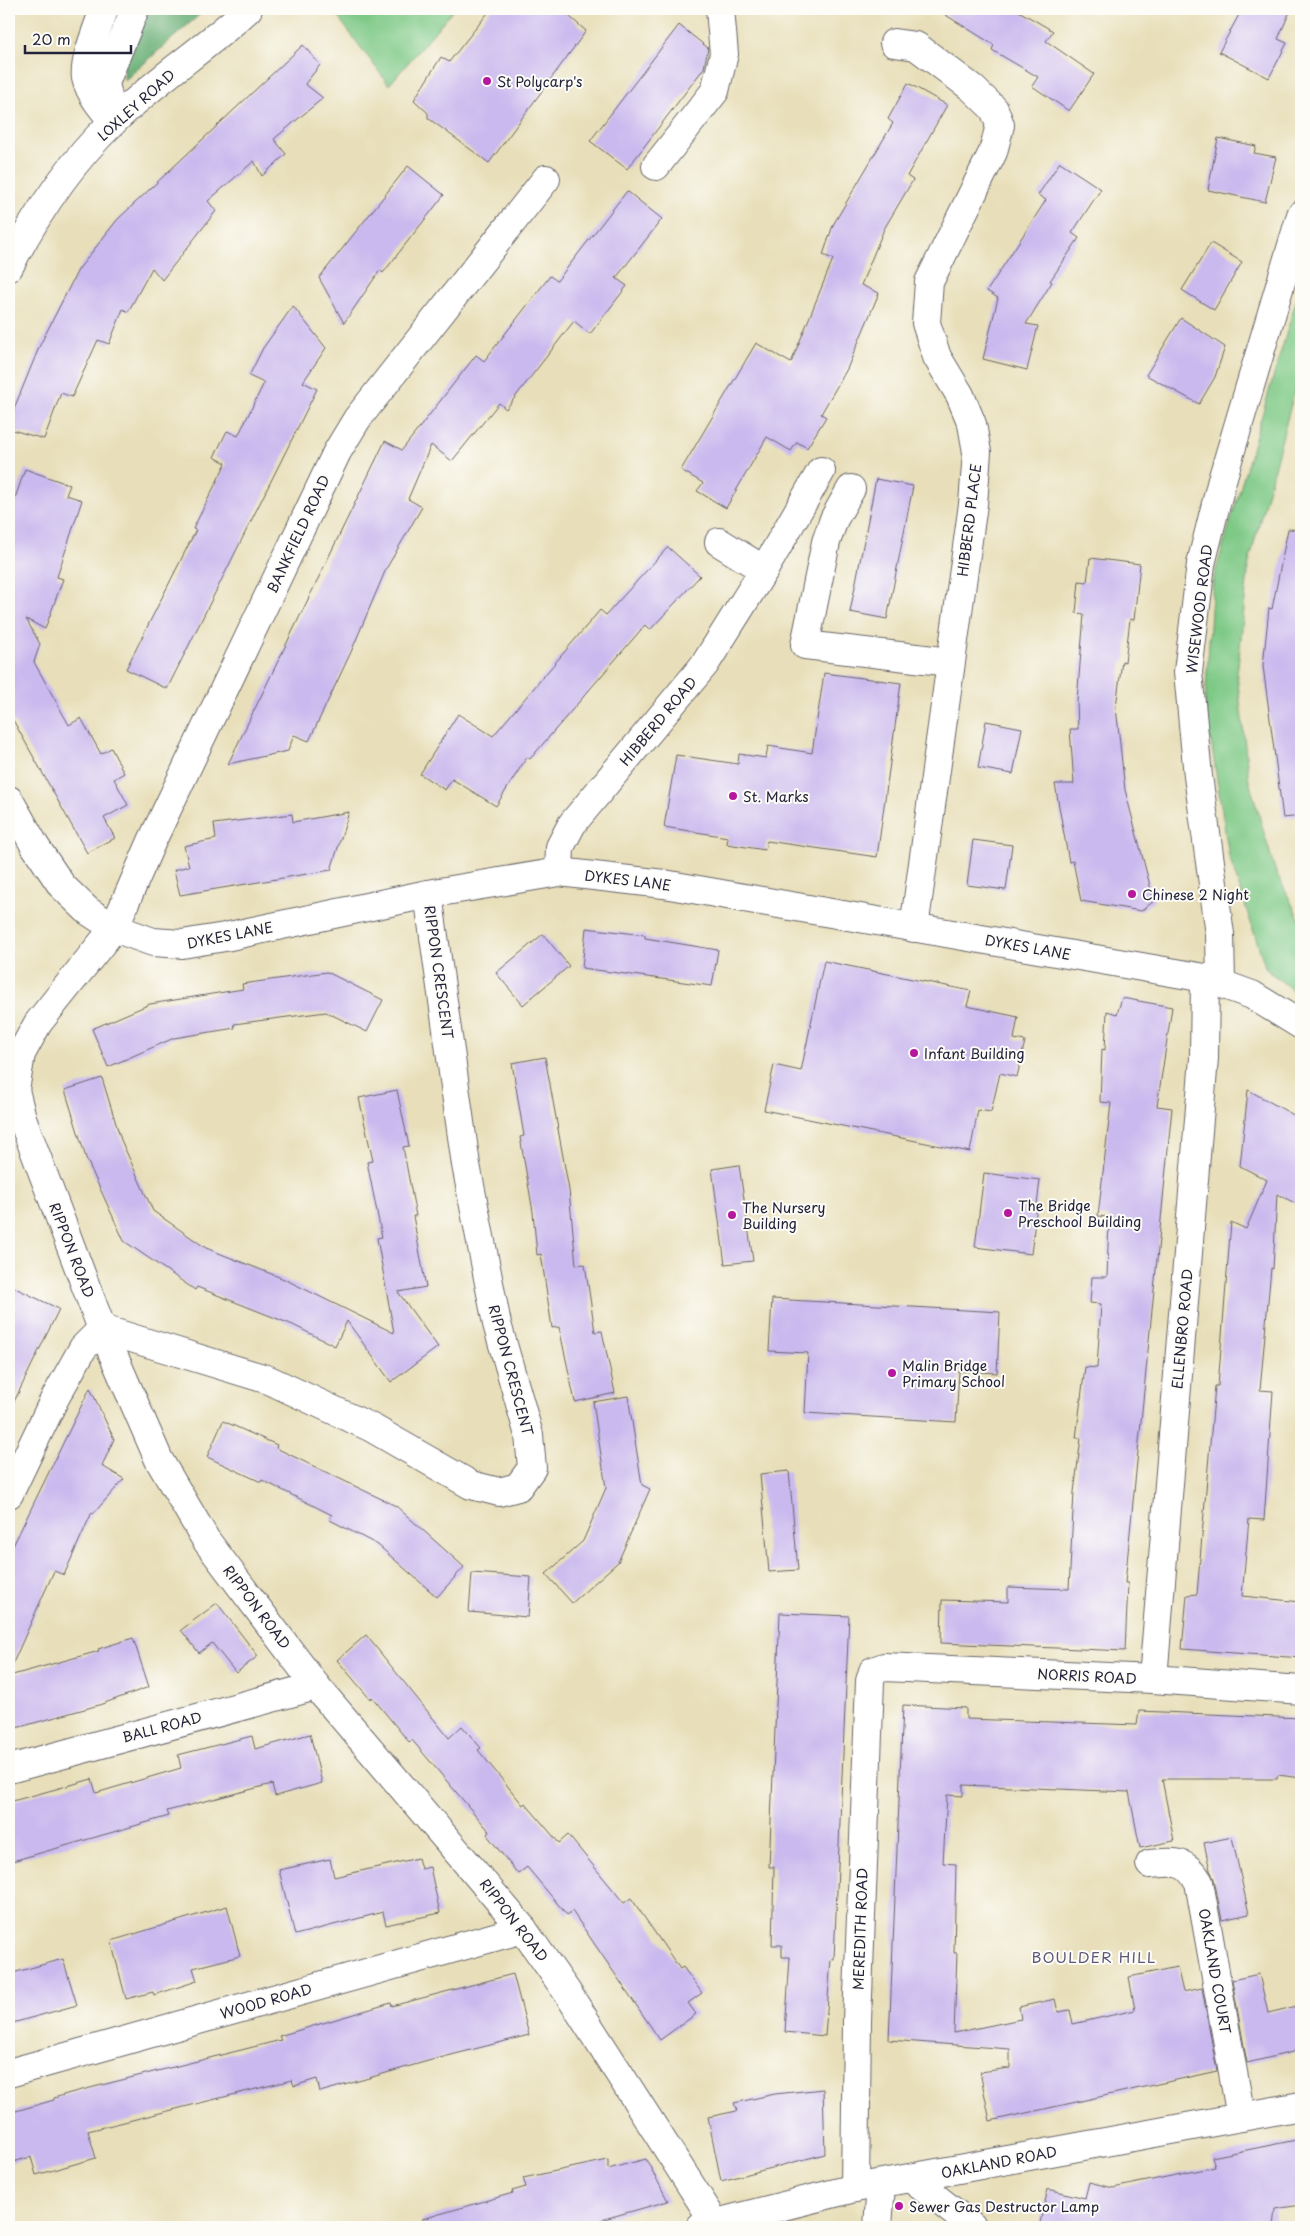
<svg xmlns="http://www.w3.org/2000/svg" width="1310" height="2236" viewBox="0 0 1310 2236" font-family="'Playpen Sans',sans-serif">
	<rect width="100%" height="100%" fill="#fdfcf7"/>
	<filter id="ink" filterUnits="userSpaceOnUse"><feTurbulence type="fractalNoise" baseFrequency=".02" numOctaves="2"/><feDisplacementMap in="SourceGraphic" scale="10" xChannelSelector="R" yChannelSelector="G"/><feConvolveMatrix kernelMatrix="1 2 1 2 8 2 1 2 1" color-interpolation-filters="sRGB"/></filter>
	<filter id="wash" filterUnits="userSpaceOnUse"><feTurbulence type="fractalNoise" baseFrequency=".0096" numOctaves="4" result="noise"/><feDisplacementMap in="SourceGraphic" scale="20" xChannelSelector="R" yChannelSelector="G"/><feGaussianBlur stdDeviation="1.12" result="paint"/><feColorMatrix in="noise" values="0 0 0 0 0 0 0 0 0 0 0 0 0 0 0 0 0 1.4 0 .05"/><feComposite in="paint" operator="in"/></filter>
	<g filter="url(#wash)">
		<rect width="100%" height="100%" fill="#e8dfba"/>
		<g fill="#7ec986" stroke="#507660">
			<path d="M332 9H454L389 85Z"/>
			<path d="M1301 284V367L1249 562 1237 675 1249 781 1275 870 1301 922V997L1266 969 1229 856 1205 703 1213 580Z"/>
		</g>
		<path fill="#66ad73" stroke="#446857" d="M125 9H206L124 81Z"/>
		<g id="blocks">
			<g fill="#cab9ee">
				<path d="M491 9H561L586 31 489 163 428 118V113L414 100 441 57 449 62Z"/>
				<path d="M936 9H1015L1053 31 1046 41 1094 74 1069 111 1032 86 1038 77 992 50 994 45Z"/>
				<path d="M1242 9H1291L1278 39 1287 43 1269 78 1219 52Z"/>
				<path d="M679 25 708 48 704 68 627 169 590 141Z"/>
				<path d="M303 45 320 65 305 84 323 98 274 139 286 154 262 176 254 161 208 201 216 211 162 280 152 268 128 312 123 309 109 344 98 340 72 397 61 393 44 439 9 429V421L40 345 78 270 117 220Z"/>
				<path d="M908 83 947 105 907 176 913 180 884 229 861 285 879 293 847 369 821 414 826 417 807 448 797 442 791 451 767 437 726 508 697 491 703 483 681 470 756 343 791 363 833 259 823 255 833 225 893 123 888 119Z"/>
				<path d="M1218 138 1256 146 1254 153 1276 157 1265 202 1208 190Z"/>
				<path d="M1060 162 1101 189 1072 233 1079 238 1050 281 1052 282 1026 324 1038 326 1027 370 983 359 998 298 987 291 1046 200 1038 195Z"/>
				<path d="M408 166 444 195 383 273 380 270 344 323 319 278Z"/>
				<path d="M627 191 662 219 616 278 627 286 590 334 574 321 506 409 499 403 452 461 431 445 408 499 422 507 386 569 351 652 309 741 294 735 288 751 228 764 385 441 402 450 476 355 484 361 550 276 557 281Z"/>
				<path d="M1211 243 1242 262 1214 310 1182 290Z"/>
				<path d="M293 306 326 348 303 382 317 389 167 689 126 669 196 530 193 529 226 463 214 457 227 431 238 436 264 383 249 376 263 348Z"/>
				<path d="M1181 318 1225 347 1215 377 1199 404 1146 375Z"/>
				<path d="M25 469 70 485 66 495 82 500 57 577 63 579 45 629 26 619 40 644 34 662 69 725 81 718 101 754 111 748 124 773 114 779 128 805 104 818 115 838 87 853 13 720H9V516Z"/>
				<path d="M876 479 913 486 887 619 850 612Z"/>
				<path d="M1288 529 1301 530V816L1283 818 1263 666 1269 608 1272 609Z"/>
				<path d="M668 547 700 576 650 630 645 625 530 759 527 757 496 806 452 779 445 790 420 774 458 714 493 736 600 610 606 615Z"/>
				<path d="M1090 558 1140 564 1134 620 1130 619 1125 662 1122 661 1116 707 1125 790 1154 901 1141 911 1081 901 1073 861 1069 862 1055 784H1074L1070 729H1078L1077 701 1084 614 1076 613 1079 581 1087 582Z"/>
				<path d="M824 673 901 683 877 857 767 841 765 850 727 844 728 837 664 827 676 755 738 764 739 754 766 758 768 746 812 753Z"/>
				<path d="M986 721 1022 728 1013 774 978 768Z"/>
				<path d="M349 812 331 870 180 895 174 870 189 866 184 846 216 839 214 824 292 814 293 822Z"/>
				<path d="M973 840 1012 845 1006 890 967 885Z"/>
				<path d="M586 928 645 935V938L718 950 712 986 582 968Z"/>
				<path d="M543 934 569 966 523 1005 496 973Z"/>
				<path d="M824 961 971 991 967 1006 1018 1017 1014 1039 1025 1041 1017 1077 1000 1073 991 1112 978 1110 970 1152 764 1110 774 1065 801 1071Z"/>
				<path d="M327 972 383 1000 367 1032 326 1012 234 1024 235 1028 174 1038 108 1067 92 1029 150 1004 243 989 242 984Z"/>
				<path d="M1122 998 1172 1007 1157 1106 1172 1108 1125 1583H1128L1125 1651 941 1643 942 1600 1008 1602V1587L1069 1589 1074 1492 1081 1438H1076L1085 1367 1097 1368 1101 1304 1090 1303 1092 1277H1107L1109 1217 1098 1216 1111 1103 1100 1102 1102 1049 1105 1050 1107 1011 1117 1014Z"/>
				<path d="M545 1057 569 1190 576 1265 585 1264 595 1332 602 1331 615 1393 575 1402 559 1327 552 1328 541 1254 537 1255 533 1212 520 1137 524 1136 512 1063Z"/>
				<path d="M102 1078 121 1140 153 1211 206 1248 284 1279 394 1333 377 1238 382 1237 367 1162 373 1161 359 1098 397 1090 409 1146 403 1147 416 1216H413L426 1287 398 1292 438 1347 391 1382 347 1321 335 1346 293 1325 197 1287 195 1290 124 1241 86 1158 65 1090Z"/>
				<path d="M1248 1090 1301 1119V1206L1277 1194 1273 1269 1271 1268 1260 1390 1273 1391 1264 1520 1249 1519 1242 1596 1301 1602V1658L1182 1649 1187 1595 1197 1594 1215 1386H1218L1231 1222 1246 1229 1267 1180 1240 1166Z"/>
				<path d="M739 1165 753 1261 725 1264 712 1169Z"/>
				<path d="M984 1173 1040 1180 1031 1254 975 1247Z"/>
				<path d="M9 1285 59 1309 9 1412Z"/>
				<path d="M772 1299 1000 1312 997 1373 959 1371 956 1422 805 1413 808 1353 769 1351Z"/>
				<path d="M90 1388 114 1439 102 1466 124 1479 93 1514 92 1512 64 1575 54 1571 9 1672V1554Z"/>
				<path d="M628 1396 642 1485 650 1489 618 1562 572 1603 546 1574 583 1541 606 1488 593 1402Z"/>
				<path d="M223 1421 277 1445 276 1448 396 1506 464 1567 437 1597 378 1545 330 1520 332 1515 262 1480 261 1482 207 1457Z"/>
				<path d="M789 1471 798 1570 769 1572 760 1474Z"/>
				<path d="M472 1573 531 1577 528 1617 469 1612Z"/>
				<path d="M217 1603 258 1656 236 1673 212 1643 199 1653 181 1630Z"/>
				<path d="M780 1613 849 1616 834 1959H831L825 2036 785 2032 790 1957H782V1945H772L774 1867H769Z"/>
				<path d="M366 1635 449 1738 462 1726 481 1748 478 1750 523 1805 525 1803 559 1843 568 1835 624 1903 631 1898 680 1969 683 1967 702 1993 688 2003 696 2014 660 2040 572 1911 567 1915 527 1867 518 1874 487 1835 490 1832 412 1740 409 1742 372 1697 370 1699 337 1660Z"/>
				<path d="M133 1638 149 1687 99 1705 9 1730V1676L99 1651 98 1649Z"/>
				<path d="M903 1705 966 1708V1719L1137 1725 1139 1711 1301 1718V1778L1278 1775 1277 1779H1162L1174 1841 1140 1848 1129 1792 963 1785V1796L947 1795 943 1863 956 1864 954 1953H957L954 2033 1021 2019 1019 2007 1055 1999 1058 2012 1070 2010 1073 2024 1135 2010 1129 1977 1177 1967 1183 1992 1202 1988 1217 2071 990 2121 980 2072 1010 2068V2049L889 2040Z"/>
				<path d="M310 1734 322 1783 275 1796 272 1784 167 1811 169 1816 9 1862V1802L92 1779 96 1793 181 1768 178 1755 252 1736 255 1749Z"/>
				<path d="M1232 1837 1249 1914 1222 1920 1214 1879 1210 1870 1204 1843Z"/>
				<path d="M418 1858 421 1869 430 1867 440 1913 386 1925 383 1912 295 1935 279 1870 330 1859 334 1877Z"/>
				<path d="M227 1906 240 1956 193 1968 197 1981 154 1995 153 1992 126 1999 111 1941Z"/>
				<path d="M63 1959 77 2005 9 2024V1974Z"/>
				<path d="M513 1974 529 2035 428 2061 320 2092 317 2079 294 2086 292 2080 88 2131 96 2158 36 2175 31 2157 9 2163V2113L54 2100V2098L70 2093 281 2040 279 2036 391 2003 392 2006Z"/>
				<path d="M1259 1974 1268 2013 1301 2005V2050L1247 2063 1232 1980Z"/>
				<path d="M823 2089 825 2154 721 2181 708 2117 737 2111 734 2103 775 2094Z"/>
				<path d="M1301 2139V2205L1275 2209 1273 2227H1039L1048 2189 1085 2198 1089 2182 1113 2188 1215 2167 1212 2157Z"/>
				<path d="M646 2159 668 2201 576 2227H423L422 2219 513 2193 512 2191 526 2187 523 2178 608 2160V2169Z"/>
			</g>
		</g>
	</g>
	<g filter="url(#ink)">
		<use href="#blocks" fill-opacity="0" stroke="#676467" stroke-width="1"/>
		<g fill="none" stroke-linecap="round" stroke-linejoin="round">
			<g stroke="#676467" stroke-width="30">
				<g id="minor">
					<path d="M104 9C99 25 83 61 86 78 90 94 102 108 113 121"/>
					<path d="M894 43 916 46 972 88 994 109 1000 125 993 152 929 282 926 323 937 357 960 395 972 424 977 452 973 504 914 928"/>
					<path d="M112 115 105 83 135 9"/>
					<path d="M656 166 715 91 724 54 720 9"/>
					<path d="M546 179 357 419 337 452 152 841 114 928 38 1023 21 1054 15 1090 22 1118 102 1329 159 1460 206 1540 316 1686 523 1929 567 1992 715 2223"/>
					<path d="M851 489 834 519 826 542 805 645 950 662"/>
					<path d="M719 542 764 570"/>
					<path d="M9 800 35 846 62 886 88 911 114 928 153 942 182 944 225 937 428 894 559 872 664 884 1205 978 1252 995 1301 1025"/>
					<path d="M559 872 560 847 572 824 705 664 764 570 821 471"/>
					<path d="M1221 984 1220 934 1198 776 1188 672 1201 564 1222 480 1301 215"/>
					<path d="M9 1494 55 1398 83 1348 102 1329 269 1380 372 1428 471 1485 499 1492 518 1487 532 1468 529 1435 497 1324 466 1165 428 894"/>
					<path d="M1153 1679 1204 1058 1205 978"/>
					<path d="M9 1769 316 1686"/>
					<path d="M1150 1864C1175 1862 1185 1859 1199 1882L1241 2117"/>
					<path d="M9 2073 523 1929"/>
					<path d="M912 2179 973 2227"/>
					<path d="M855 2188 857 2021 870 1681 873 1671 884 1667 1153 1679 1301 1690"/>
					<path d="M700 2227 855 2188 1301 2106"/>
					<path d="M878 2227 881 2184"/>
				</g>
			</g>
			<g stroke="#676467" stroke-width="30">
				<path id="major" d="M9 267C36 214 70 163 113 122 154 81 205 49 248 9"/>
			</g>
			<use href="#minor" stroke="#fff" stroke-width="28"/>
			<use href="#major" stroke="#fff" stroke-width="28"/>
		</g>
	</g>
	<g fill="#b5179e" stroke="#fdfcf7" stroke-width="2">
		<circle cx="487" cy="81" r="5"/>
		<circle cx="733" cy="796" r="5"/>
		<circle cx="1132" cy="894" r="5"/>
		<circle cx="914" cy="1053" r="5"/>
		<circle cx="1008" cy="1213" r="5"/>
		<circle cx="732" cy="1215" r="5"/>
		<circle cx="892" cy="1373" r="5"/>
		<circle cx="899" cy="2206" r="5"/>
	</g>
	<g text-anchor="middle" dominant-baseline="central" stroke-width="4" stroke-linejoin="round" paint-order="stroke">
		<g font-size="14" fill="#22223b" stroke="#fdfcf7" text-anchor="start">
			<text x="497" y="81">St Polycarp's</text>
			<text x="743" y="796">St. Marks</text>
			<text x="1142" y="894">Chinese 2 Night</text>
			<text x="924" y="1053">Infant Building</text>
			<text x="1018" y="1205">The Bridge<tspan x="1018" dy="16">Preschool Building</tspan></text>
			<text x="742" y="1207">The Nursery<tspan x="742" dy="16">Building</tspan></text>
			<text x="902" y="1365">Malin Bridge<tspan x="902" dy="16">Primary School</tspan></text>
			<text x="909" y="2206">Sewer Gas Destructor Lamp</text>
		</g>
		<g font-size="14" fill="#22223b" stroke="#fdfcf7">
			<text transform="translate(136 105) rotate(-42)">LOXLEY ROAD</text>
			<text transform="translate(969 520) rotate(-83)">HIBBERD PLACE</text>
			<text transform="translate(298 534) rotate(-65)">BANKFIELD ROAD</text>
			<text transform="translate(1199 609) rotate(-83)">WISEWOOD ROAD</text>
			<text transform="translate(658 721) rotate(-50)">HIBBERD ROAD</text>
			<text transform="translate(628 880) rotate(7)">DYKES LANE</text>
			<text transform="translate(230 935) rotate(-11)">DYKES LANE</text>
			<text transform="translate(1028 947) rotate(10)">DYKES LANE</text>
			<text transform="translate(439 972) rotate(82)">RIPPON CRESCENT</text>
			<text transform="translate(72 1250) rotate(69)">RIPPON ROAD</text>
			<text transform="translate(1182 1329) rotate(-85)">ELLENBRO ROAD</text>
			<text transform="translate(511 1370) rotate(75)">RIPPON CRESCENT</text>
			<text transform="translate(257 1607) rotate(53)">RIPPON ROAD</text>
			<text transform="translate(1087 1676) rotate(3)">NORRIS ROAD</text>
			<text transform="translate(162 1727) rotate(-15)">BALL ROAD</text>
			<text transform="translate(514 1920) rotate(52)">RIPPON ROAD</text>
			<text transform="translate(860 1929) rotate(-88)">MEREDITH ROAD</text>
			<text transform="translate(1215 1971) rotate(80)">OAKLAND COURT</text>
			<text transform="translate(266 2001) rotate(-16)">WOOD ROAD</text>
			<text transform="translate(999 2162) rotate(-11)">OAKLAND ROAD</text>
		</g>
		<g font-size="15" letter-spacing="1" fill="#5d577a" stroke="#fdfcf7">
			<text x="1094" y="1956">BOULDER HILL</text>
		</g>
	</g>
	<rect width="1310" height="2236" fill="none" stroke="#fdfcf7" stroke-width="30"/>
	<path d="M25 45v8h106v-8" fill="none" stroke="#22223b" stroke-width="2.5"/>
	<text x="32" y="45" font-size="15" fill="#22223b" stroke="#fdfcf7" stroke-width="4" paint-order="stroke">20 m</text>
</svg>
